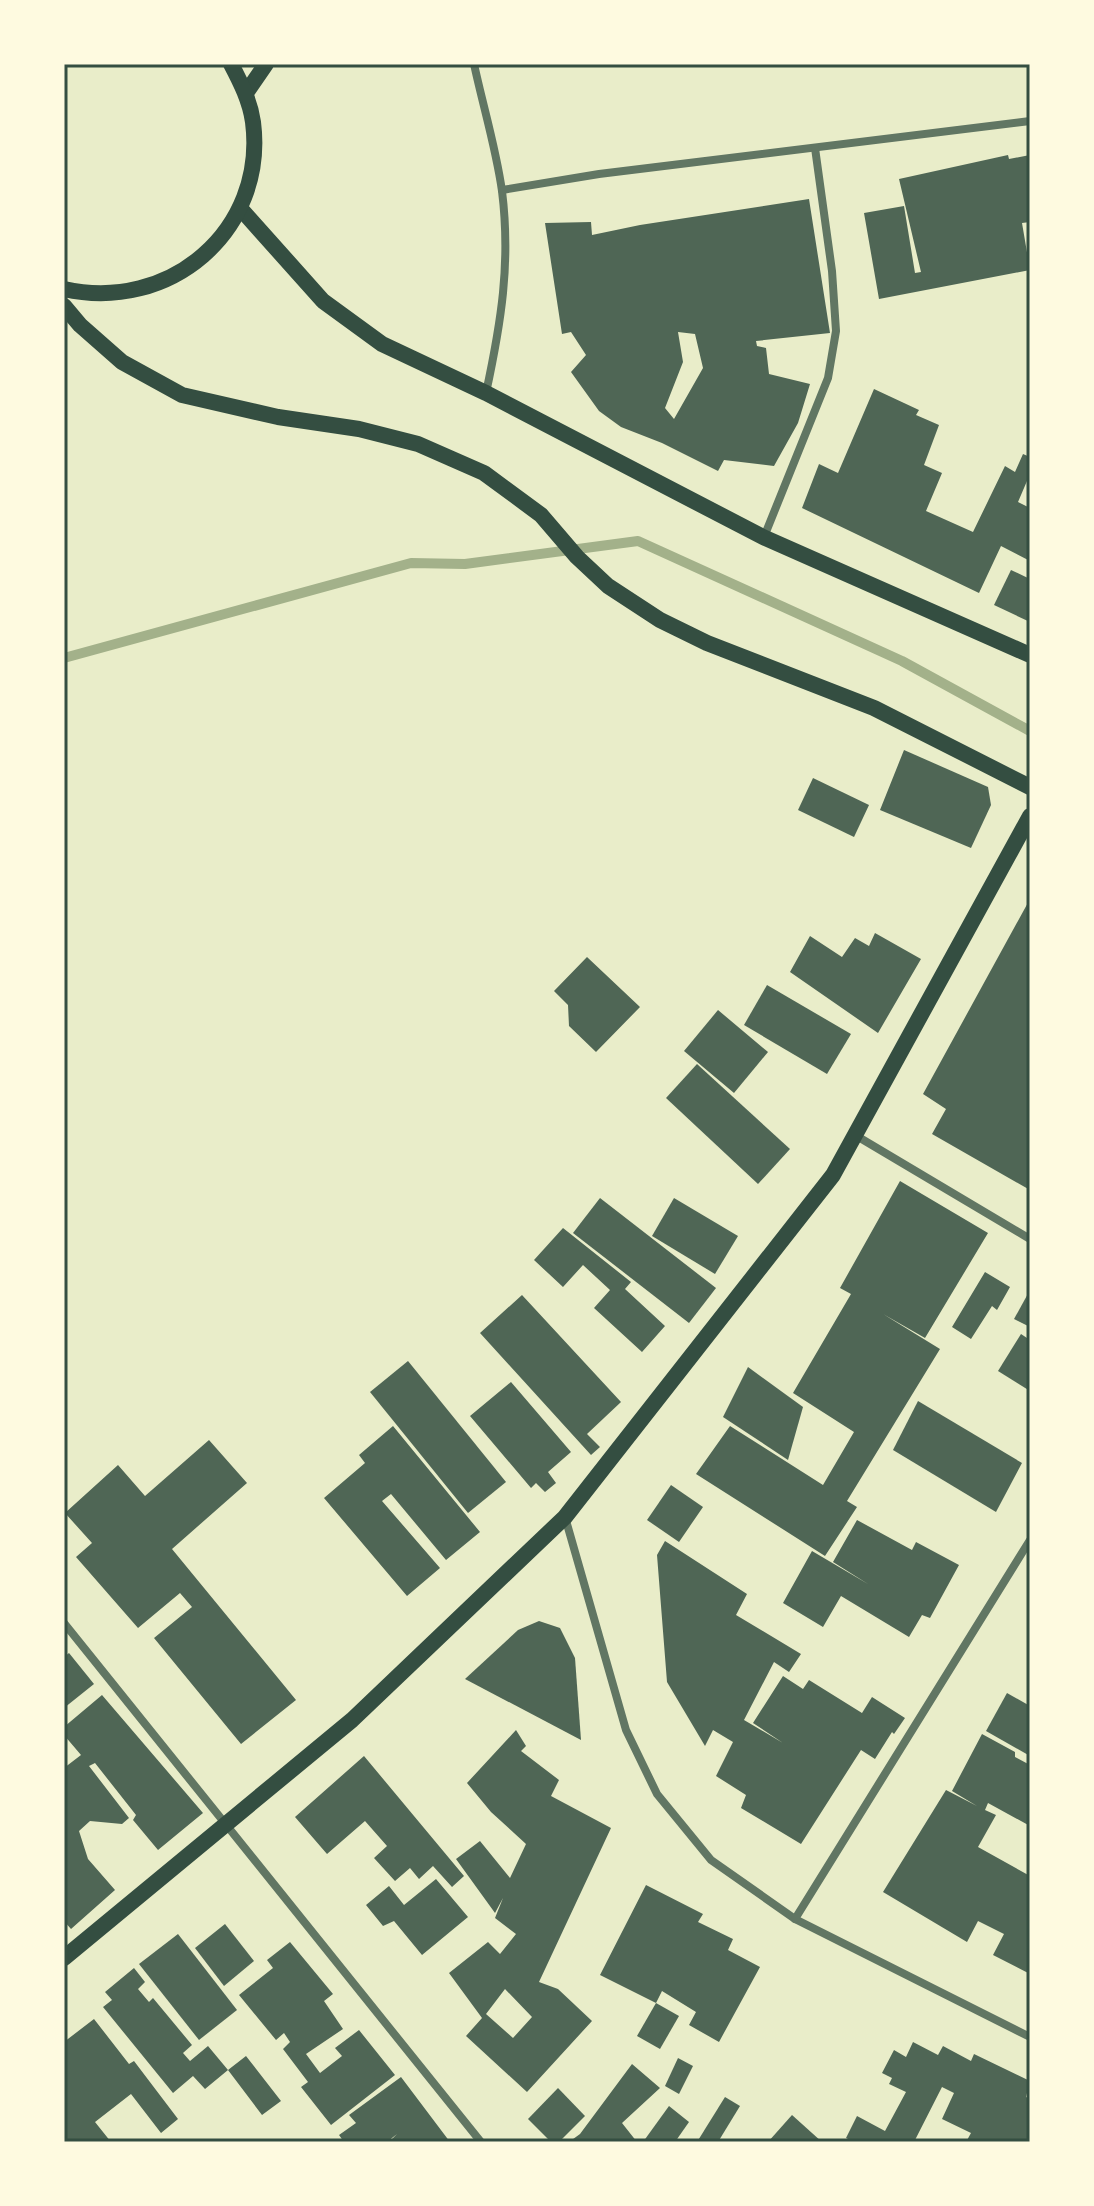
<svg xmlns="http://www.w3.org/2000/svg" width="1094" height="2206" viewBox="0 0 1094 2206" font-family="'PT Sans',sans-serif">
	<rect width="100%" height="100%" fill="#e9edc9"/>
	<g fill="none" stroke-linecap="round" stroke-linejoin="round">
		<path stroke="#a3b18a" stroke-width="10" d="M64 658 411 563 465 564 638 541 902 661 1030 731"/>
	</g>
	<g fill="#4f6655" fill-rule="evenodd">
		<path d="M1008 155 1009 159 1030 155V222L1022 223 1030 270 879 299 864 213 904 206 915 273 921 272 899 179Z"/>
		<path d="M809 199 830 333 756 341 757 346 766 348 769 374 810 384 798 423 774 466 724 460 718 471 662 443 621 427 599 411 571 372 586 355 571 332 562 334 545 223 591 222 592 235 640 225ZM678 332 695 334 703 368 674 419 665 408 683 362Z"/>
		<path d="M874 389 919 410 916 415 939 425 924 465 942 473 926 511 973 532 1005 466 1015 472 1023 454 1030 457V482L1027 481 1018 502 1030 508V561L1001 546 979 593 802 508 819 464 838 473Z"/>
		<path d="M1011 570 1030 579V622L994 605Z"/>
		<path d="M904 750 988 787 991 805 971 848 880 810Z"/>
		<path d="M813 778 869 805 854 837 798 810Z"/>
		<path d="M1030 899V1190L932 1134 946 1109 923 1094Z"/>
		<path d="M875 933 921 959 878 1033 790 972 810 936 842 957 855 938 869 946Z"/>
		<path d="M587 957 640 1007 596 1052 569 1026 568 1005 554 991Z"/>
		<path d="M767 985 851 1034 827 1074 744 1025Z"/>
		<path d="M718 1010 768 1052 734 1093 684 1051Z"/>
		<path d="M697 1064 790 1149 758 1184 666 1098Z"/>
		<path d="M900 1181 988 1233 925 1338 883 1314 940 1349 847 1501 857 1507 825 1556 696 1474 730 1426 823 1485 854 1432 793 1393 851 1294 840 1288Z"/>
		<path d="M600 1198 716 1288 689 1323 573 1233Z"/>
		<path d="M674 1198 738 1236 715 1274 652 1236Z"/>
		<path d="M563 1228 631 1282 625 1289 665 1326 642 1352 594 1308 610 1290 583 1265 563 1287 534 1260Z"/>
		<path d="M985 1272 1010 1287 997 1310 992 1306 971 1339 952 1327Z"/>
		<path d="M1030 1290V1327L1014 1319Z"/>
		<path d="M522 1295 621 1402 587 1434 600 1447 591 1455 480 1333Z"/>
		<path d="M1021 1334 1030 1340V1391L998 1371Z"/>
		<path d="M408 1361 506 1482 468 1513 370 1392Z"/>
		<path d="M748 1367 803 1407 788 1460 723 1417Z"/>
		<path d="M511 1382 571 1452 548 1472 556 1483 545 1492 536 1483 531 1488 470 1416Z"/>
		<path d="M918 1401 1022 1463 996 1512 893 1450Z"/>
		<path d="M393 1426 480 1532 446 1560 391 1494 382 1501 440 1568 407 1596 324 1498 365 1463 359 1455Z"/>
		<path d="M209 1440 247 1483 172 1549 296 1700 241 1744 154 1638 192 1607 180 1593 138 1628 76 1557 92 1543 65 1513 118 1465 145 1496Z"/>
		<path d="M671 1485 703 1507 679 1542 647 1520Z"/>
		<path d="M857 1520 912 1550 916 1542 959 1565 930 1618 922 1615 909 1637 841 1596 823 1627 783 1603 812 1551 868 1584 833 1562Z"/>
		<path d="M665 1541 747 1594 736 1615 801 1654 789 1672 774 1662 744 1720 783 1743 753 1723 783 1676 803 1689 809 1680 862 1713 872 1697 905 1718 894 1734 892 1732 875 1759 861 1750 801 1844 741 1808 746 1795 716 1776 733 1742 713 1730 705 1746 667 1682 657 1555Z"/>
		<path d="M539 1621 560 1628 575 1658 581 1740 465 1679 518 1630Z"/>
		<path d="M69 1653 94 1684 64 1708V1657Z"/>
		<path d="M1007 1693 1030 1706V1756L986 1731Z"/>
		<path d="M102 1695 203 1813 158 1850 133 1820 136 1815 95 1763 89 1766 129 1818 122 1824 90 1821 79 1831 88 1859 115 1890 71 1929 64 1921V1768L81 1755 64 1735V1727Z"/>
		<path d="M516 1730 526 1746 521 1751 559 1780 551 1796 611 1828 539 1982 558 1989 592 2021 527 2092 466 2036 482 2018 449 1973 488 1942 500 1954 516 1934 495 1918 503 1898 495 1913 456 1859 480 1841 510 1878 526 1844 491 1812 467 1783ZM505 1989 532 2017 513 2038 486 2014Z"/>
		<path d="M982 1734 1015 1752V1757L1030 1765V1826L988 1803 985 1810 996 1815 978 1847 1030 1876V1974L993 1955 1004 1934 978 1921 967 1942 883 1892 946 1790 977 1806 952 1791Z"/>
		<path d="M364 1756 464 1876 452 1887 433 1866 419 1879 410 1868 395 1881 374 1858 387 1846 365 1821 327 1854 295 1817Z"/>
		<path d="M436 1879 468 1917 422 1955 394 1921 383 1926 366 1905 389 1886 404 1905Z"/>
		<path d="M646 1885 703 1914 698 1922 733 1939 728 1950 760 1967 719 2042 689 2025 696 2012 662 1991 656 2003 600 1975Z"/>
		<path d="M225 1924 254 1961 224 1986 195 1948Z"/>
		<path d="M178 1934 237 2010 199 2040 139 1964Z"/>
		<path d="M290 1942 333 1994 324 2001 343 2029 306 2054 320 2073 342 2056 335 2048 359 2030 395 2075 331 2125 301 2087 308 2082 283 2049 290 2042 284 2033 276 2040 239 1995 273 1968 267 1960Z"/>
		<path d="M134 1968 145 1982 138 1989 149 2002 153 1998 192 2045 183 2053 190 2061 208 2046 228 2070 246 2056 281 2101 262 2115 228 2070 205 2089 193 2076 173 2093 103 2007 112 2000 105 1992Z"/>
		<path d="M656 2003 679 2016 660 2049 637 2036Z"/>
		<path d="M94 2019 129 2064 134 2061 178 2119 161 2133 131 2094 95 2122 111 2142 64 2141V2042Z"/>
		<path d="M913 2042 938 2055 943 2046 971 2061 974 2054 1030 2081 1026 2097 1030 2099V2142H966L971 2133 942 2119 954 2093 942 2087 914 2142H854L846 2138 857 2116 885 2131 906 2092 889 2084 892 2078 882 2073 894 2050 906 2057Z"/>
		<path d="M678 2058 693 2066 679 2094 665 2086Z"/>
		<path d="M632 2064 660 2088 622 2123 637 2142H569L580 2134Z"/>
		<path d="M401 2077 450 2142H389L397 2134 387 2142H344L339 2135 356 2123 349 2115Z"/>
		<path d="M558 2088 585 2116 559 2142H551L528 2119Z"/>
		<path d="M725 2097 740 2106 718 2142H697Z"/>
		<path d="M669 2106 689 2122 675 2142H643Z"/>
		<path d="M792 2115 822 2142H768Z"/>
	</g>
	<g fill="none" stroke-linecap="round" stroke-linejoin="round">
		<g stroke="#617663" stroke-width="8">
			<path d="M474 64C483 106 496 148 502 191 511 263 501 323 486 393"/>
			<path d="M502 190 599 174 1030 121"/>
			<path d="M764 537 828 378 836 331 832 271 815 148"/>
			<path d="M855 1135 1030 1239"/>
			<path d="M565 1517 626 1730 657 1794 711 1860 795 1919 1030 2037"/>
			<path d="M64 1623 481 2142"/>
			<path d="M795 1919 1030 1540"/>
		</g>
		<g stroke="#344e41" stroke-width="16">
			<path d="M246 93 266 64"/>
			<path d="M240 208 323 301 382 344 486 393 763 537 1030 655"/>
			<path d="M64 289C169 313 267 231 253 122 250 101 241 83 231 64"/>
			<path d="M64 306 80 325 122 362 182 395 278 417 359 429 418 444 484 473 541 515 577 557 608 586 660 620 707 643 874 708 1030 787"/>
			<path d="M64 1958 352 1720 565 1517 833 1175 1030 816"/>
		</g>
	</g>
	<rect width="1094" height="2206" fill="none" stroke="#fefae0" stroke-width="132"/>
	<rect x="66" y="66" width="962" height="2074" fill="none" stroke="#344e41" stroke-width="3"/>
</svg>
